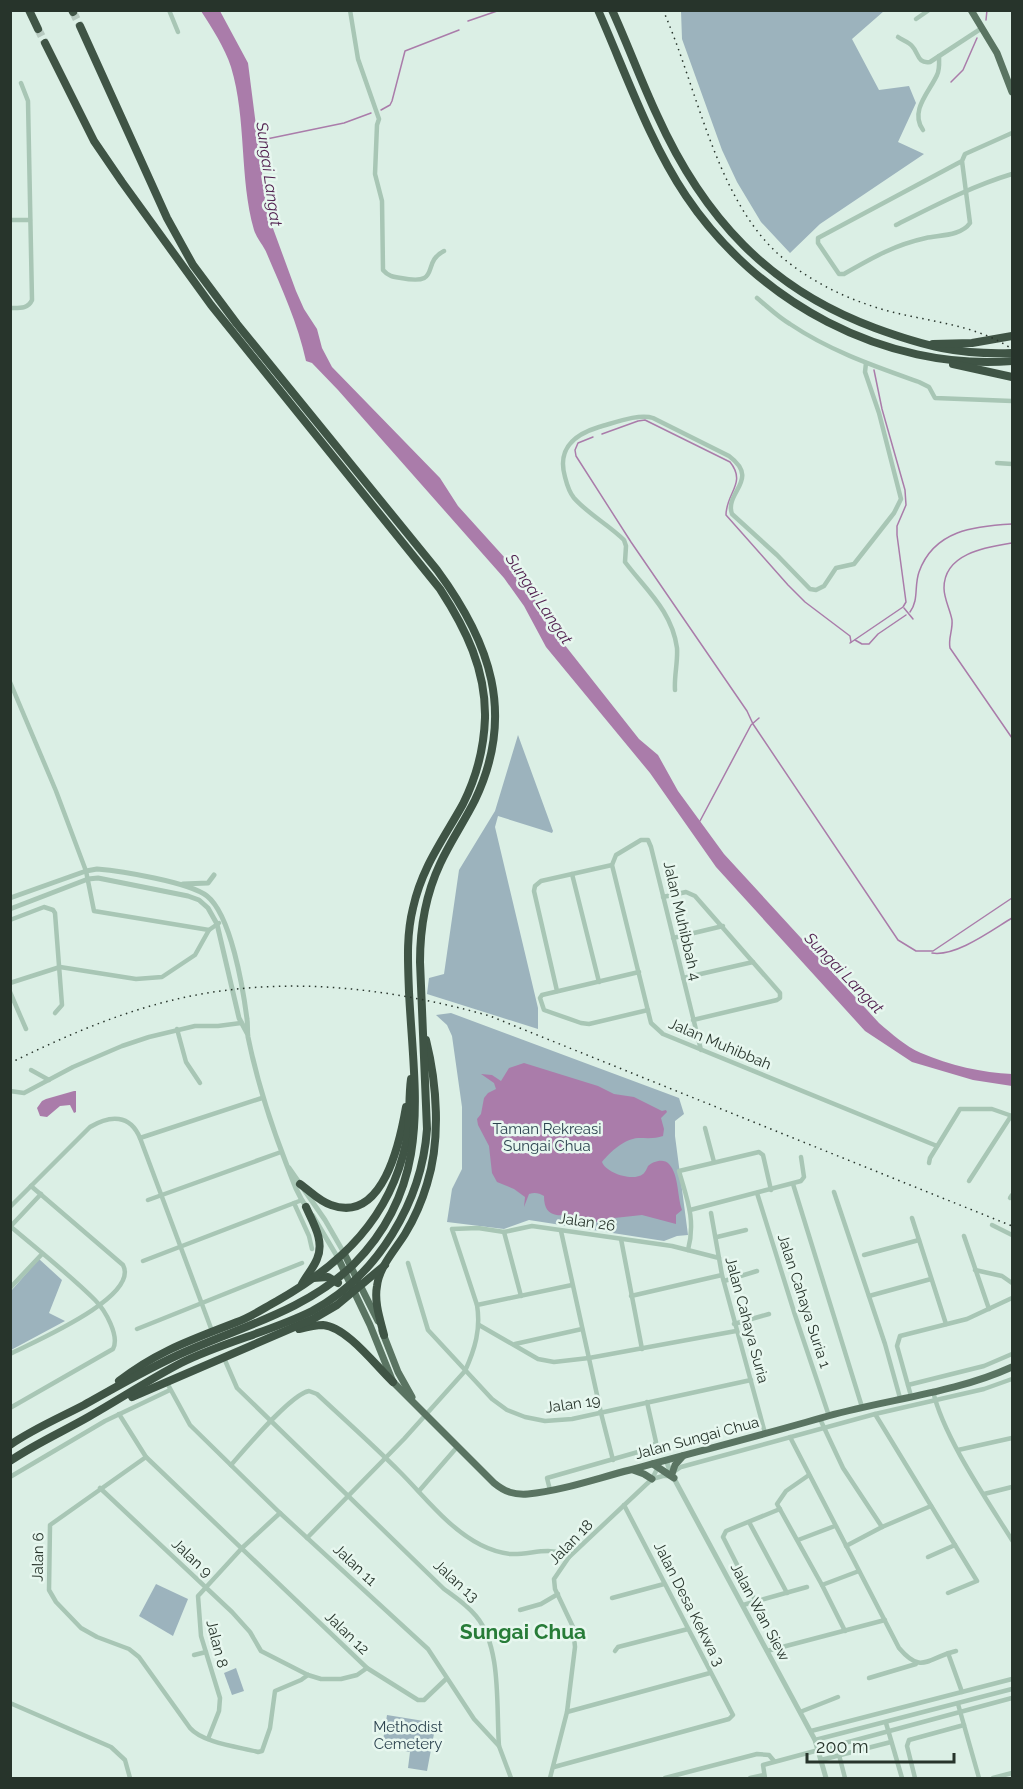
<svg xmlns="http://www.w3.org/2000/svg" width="1023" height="1789" viewBox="0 0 1023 1789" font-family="Raleway,sans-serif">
	<rect width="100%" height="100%" fill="#dbefe5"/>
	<g fill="#9cb3bd">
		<path d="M681 11H884L852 39 879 90 909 86 916 103 898 142 924 154 820 224 790 253 761 222 737 182 722 150 682 39Z"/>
		<path d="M518 735 553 831 552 833 498 816 495 827 538 1008V1029L427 994 429 978 444 974 459 870 495 811Z"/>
		<path d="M451 1013 679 1098 684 1114 675 1121V1136L688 1235 677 1236 664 1241 529 1220 504 1229 447 1222 452 1189 462 1169V1107L452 1036 447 1025 436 1015Z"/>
		<path d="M39 1259 62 1280 49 1313 65 1321 11 1350V1291Z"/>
		<path d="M156 1584 188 1599 173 1636 139 1616Z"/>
		<path d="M236 1668 244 1691 232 1695 224 1673Z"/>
		<path d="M387 1715 436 1723 427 1771 408 1768 410 1752 382 1747Z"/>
	</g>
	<g fill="#aa7caa">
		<path d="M201 11H220L248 63 267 212 296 291 304 309 317 329 322 348 332 367 440 478 458 506 516 570 560 639 639 739 658 755 678 791 724 854 879 1023C892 1034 905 1046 921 1053 949 1065 983 1073 1012 1074V1086L973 1080 912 1062 865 1031 716 867 650 773 546 647 524 606 504 578 338 390 312 363 306 361C298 324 282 289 267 254 264 246 257 239 254 230 239 177 247 120 231 67 225 48 212 28 201 11Z"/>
		<path d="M524 1063 598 1086 614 1094 634 1097 662 1111 666 1110 667 1112 661 1118 664 1129 663 1136C655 1139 647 1138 638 1138 624 1139 610 1152 602 1162 606 1173 633 1182 643 1174 645 1173 647 1168 648 1166 653 1161 664 1158 669 1164 679 1175 677 1196 682 1210L676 1215V1224L642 1215 605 1219 593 1223C589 1221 584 1218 580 1217 563 1213 544 1222 544 1196 539 1193 535 1192 529 1194L524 1207 525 1197 514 1189 497 1182 492 1173 489 1146 478 1125 477 1119 481 1114 484 1098 488 1093 496 1089 494 1083 481 1074 492 1075 501 1081 509 1068Z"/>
		<path d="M74 1091H76V1112L74 1113 70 1105 60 1106 47 1117 40 1116 37 1108 42 1101 46 1099Z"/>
	</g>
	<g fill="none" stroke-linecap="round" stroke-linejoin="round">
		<g stroke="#aa7caa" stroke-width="1.5">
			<path d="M986 20 987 10"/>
			<path d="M468 21 500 10"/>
			<path d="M951 82 963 70 977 38"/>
			<path d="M381 110 390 105 392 101 405 51 459 30"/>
			<path d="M257 141 344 123 371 113"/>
			<path d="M602 434 638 421 645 420 730 462C747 483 726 493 726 515L788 585 805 602 850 636 851 642"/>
			<path d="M593 437 578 443 575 450 576 456 631 542 747 711 753 724 898 940 916 951H933L1012 898"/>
			<path d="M1012 543C987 547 944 553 944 588 944 599 950 609 952 620 953 630 948 638 950 648L1012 738"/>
			<path d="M904 608 913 619"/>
			<path d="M910 612C919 600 914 586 919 572 934 530 975 526 1012 524"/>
			<path d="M855 640 862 644H869L878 634 906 615"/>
			<path d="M850 643 903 607 906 602 897 535V526L906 505 905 490 882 409 874 370"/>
			<path d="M700 821 751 725 759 718"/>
			<path d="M932 953C956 957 992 930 1012 918"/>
		</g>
		<g stroke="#b7cac0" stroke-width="8" stroke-dasharray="8 4" stroke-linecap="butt">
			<path d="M73 12 80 26"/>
			<path d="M38 29 45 43"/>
		</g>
		<g stroke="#a8c6b5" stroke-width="4.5">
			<path d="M169 10 178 32"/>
			<path d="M350 10 358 59 379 119 377 125 375 174 382 201 383 270C388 276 393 277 401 278 443 286 420 263 444 251"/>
			<path d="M916 19 929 10"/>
			<path d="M898 37C902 40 909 42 912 46 919 53 917 64 930 62L982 28"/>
			<path d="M923 130C909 111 930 91 937 75 940 69 939 62 939 56"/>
			<path d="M962 161 818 238V243L839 274H844C872 258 894 245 926 238 940 235 961 236 970 223L962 161 965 154 1012 133"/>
			<path d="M10 220H30"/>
			<path d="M896 225C934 206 972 186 1012 174"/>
			<path d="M757 298C768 307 778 317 790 324 830 351 874 366 919 382L929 387 935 398 1012 401"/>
			<path d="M10 308C20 308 28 309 32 300L28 101 21 83"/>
			<path d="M997 463 1012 464"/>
			<path d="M10 682 56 791 86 871 94 911 209 930"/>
			<path d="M675 690C674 676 678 662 677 648 672 611 646 590 625 562L626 546 624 540C609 525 588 514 574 498 569 492 567 485 565 477 557 449 573 435 599 427 614 423 639 413 653 418L729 456C761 480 724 492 732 514L777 555 810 589 816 590 824 586 836 568 854 564 894 513 901 499 879 413 865 372 866 363"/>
			<path d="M572 874 599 982"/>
			<path d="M663 897 686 892 695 896 780 993V998L777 1000 693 1020"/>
			<path d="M10 920 44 907 53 910 55 913 62 1005 55 1013"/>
			<path d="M673 938 723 926"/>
			<path d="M639 972 542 995 540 998 544 1010 581 1023 589 1024 648 1010"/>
			<path d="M683 978 753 962"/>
			<path d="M10 983 60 967 136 979 162 977 195 955 209 930 219 923"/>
			<path d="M557 991 534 891 535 886 541 881 612 865"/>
			<path d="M10 992 26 1029"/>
			<path d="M177 1029 186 1062 200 1083"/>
			<path d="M701 1050 651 847 648 840H641L616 855 612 865 651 1023 663 1034 937 1146"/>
			<path d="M31 1070 49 1080"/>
			<path d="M10 1091 24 1093 73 1067 122 1046 149 1037 195 1026H218L241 1023"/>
			<path d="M705 1128 714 1162"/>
			<path d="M140 1138 262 1098"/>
			<path d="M929 1163 930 1158 960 1109H992L1012 1116"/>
			<path d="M969 1181 1011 1116"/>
			<path d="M793 1184 862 1407"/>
			<path d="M834 1192 885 1344 900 1398"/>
			<path d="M757 1193 795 1315 829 1416"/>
			<path d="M1010 1198 1012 1195"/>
			<path d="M148 1200 281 1152"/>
			<path d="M294 1203 309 1236 312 1249"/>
			<path d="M10 1207 90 1127C110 1115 130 1114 140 1138L212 1331"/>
			<path d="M690 1210 801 1181 804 1177 801 1157"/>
			<path d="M711 1213 722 1275 765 1433"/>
			<path d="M912 1218 946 1324"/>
			<path d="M992 1225 1012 1235"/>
			<path d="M10 1226C37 1249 70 1275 95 1300 105 1310 120 1336 113 1349L10 1408"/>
			<path d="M10 1227 41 1194"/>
			<path d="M561 1231 601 1413 613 1460"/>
			<path d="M504 1232 521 1296"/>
			<path d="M964 1236 989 1309"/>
			<path d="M717 1237 746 1230"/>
			<path d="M621 1239 642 1349"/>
			<path d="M688 1250C696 1220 687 1199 679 1171L759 1152 763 1155 771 1190"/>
			<path d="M864 1255 919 1240"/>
			<path d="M143 1261 302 1200"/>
			<path d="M408 1263 428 1330 492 1399 507 1410 525 1417 545 1421 572 1419 751 1380"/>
			<path d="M975 1270 1002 1276 1012 1283"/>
			<path d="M724 1281 757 1271"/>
			<path d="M10 1288 42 1254"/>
			<path d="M631 1296 722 1275"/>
			<path d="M869 1296 931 1279"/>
			<path d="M477 1305 572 1285"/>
			<path d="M734 1324 769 1314"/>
			<path d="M479 1325 538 1359 554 1362 589 1358 736 1331"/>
			<path d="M137 1329 302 1263"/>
			<path d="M515 1344 582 1329"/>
			<path d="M10 1354C33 1342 140 1297 123 1265L31 1186"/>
			<path d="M224 1358 237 1388 444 1589C455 1597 467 1605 476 1616 502 1647 496 1707 499 1746"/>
			<path d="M166 1381 190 1425 280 1513 428 1649 474 1719 499 1746 511 1778"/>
			<path d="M908 1385 984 1366 1012 1354"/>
			<path d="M933 1391C943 1436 987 1500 1012 1540"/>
			<path d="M911 1396 897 1346 900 1336 967 1319 1012 1298"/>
			<path d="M119 1414 146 1457 367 1668 418 1700H424L446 1679"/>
			<path d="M875 1414 977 1581 948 1593"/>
			<path d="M820 1419 843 1468 882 1527"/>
			<path d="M790 1437 899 1648C922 1675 927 1658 956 1651"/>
			<path d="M958 1450 1012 1438"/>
			<path d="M146 1457 50 1525 49 1590 56 1602 81 1628 97 1637 129 1649 139 1657 190 1728C203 1743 239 1747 258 1752L262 1751 270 1728 275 1691 301 1680 308 1675"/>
			<path d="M231 1465C245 1449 291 1394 309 1391L317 1394C345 1420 373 1445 400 1472 425 1497 449 1529 481 1545 491 1550 500 1553 511 1554 532 1555 550 1545 569 1557"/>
			<path d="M672 1473 681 1467 875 1414 984 1389 1012 1379"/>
			<path d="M809 1475 786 1491 777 1504 822 1585 845 1631"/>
			<path d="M10 1477 105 1421 170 1390"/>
			<path d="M652 1479 663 1476H670"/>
			<path d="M100 1488 232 1612 250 1632 261 1651 308 1675 321 1679H341L357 1675 367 1668"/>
			<path d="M550 1490 547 1478 652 1448 656 1442 647 1402"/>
			<path d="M419 1491 458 1446"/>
			<path d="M984 1494 1012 1487"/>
			<path d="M749 1522 787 1593"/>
			<path d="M307 1538 404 1439 465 1371C475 1349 481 1329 477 1305L452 1229 478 1228 504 1232 532 1226 672 1246 719 1258"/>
			<path d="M798 1540 835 1526"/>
			<path d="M846 1546 882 1527 931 1506"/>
			<path d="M928 1557 955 1545"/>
			<path d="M822 1585 859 1571"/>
			<path d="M612 1598 664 1584"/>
			<path d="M756 1602 723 1537 726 1531 780 1509"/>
			<path d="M743 1605 807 1587"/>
			<path d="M520 1610 541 1604 558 1594"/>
			<path d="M615 1651 618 1647 688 1629"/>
			<path d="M767 1651 885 1620"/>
			<path d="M948 1653 962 1692"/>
			<path d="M194 1655 206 1652"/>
			<path d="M869 1678 916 1664"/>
			<path d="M10 1703 111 1747 125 1760 130 1778"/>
			<path d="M958 1704 979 1778"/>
			<path d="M567 1712 710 1673"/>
			<path d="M800 1712 838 1697"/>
			<path d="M886 1723 902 1778"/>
			<path d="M811 1731 1012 1679"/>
			<path d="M208 1739 219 1711 220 1698 201 1636 198 1596 242 1548 280 1513"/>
			<path d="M815 1740 1012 1689"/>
			<path d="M839 1755 845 1778"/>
			<path d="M821 1760 891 1742"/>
			<path d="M554 1767 729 1719 733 1715 624 1505"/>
			<path d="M550 1778 567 1712 575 1647 573 1627 555 1589 554 1579 569 1557 652 1479 659 1465"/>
			<path d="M665 1778 757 1754 769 1755 774 1761"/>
			<path d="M750 1778 764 1775"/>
			<path d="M765 1778 763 1765 1012 1698"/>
			<path d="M915 1778 907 1746 909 1740 964 1725"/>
			<path d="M993 1778 1012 1773"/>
		</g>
		<g stroke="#a8c6b5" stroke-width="5">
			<path d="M183 884 208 883 214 875"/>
			<path d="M10 898 86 871 97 869C121 871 189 882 207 896 231 915 243 988 247 1019 248 1025 247 1031 248 1037 257 1081 270 1122 286 1163 292 1179 297 1194 307 1208"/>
			<path d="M10 909 88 879 98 878 188 896 199 900 208 908 217 924 239 1018 247 1033"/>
			<path d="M289 1168 325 1220 344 1253"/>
			<path d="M313 1216 338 1258"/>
			<path d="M666 1460 670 1471 815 1740 826 1778"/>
		</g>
		<g stroke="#5a7462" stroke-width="7">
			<path d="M971 10 997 53 1012 92"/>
			<path d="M344 1253 378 1321"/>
			<path d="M338 1258 370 1325 393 1382 494 1483C505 1492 514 1495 528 1494 561 1491 598 1478 630 1470 696 1452 762 1435 828 1416 889 1399 955 1393 1012 1367"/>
			<path d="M382 1331 398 1372 412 1397"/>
			<path d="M653 1464 674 1478"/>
			<path d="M633 1470 644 1474 652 1479"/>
			<path d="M672 1474 675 1465 683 1456"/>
		</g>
		<g stroke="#3f5445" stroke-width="8">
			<path d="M29 10 38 29"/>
			<path d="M72 10 73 12"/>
			<path d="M598 10C625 71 649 141 686 196 757 302 884 371 1012 361"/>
			<path d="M612 10C628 45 641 81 657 115 703 217 769 289 875 328 924 346 959 355 1012 353"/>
			<path d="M933 344 972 343 1012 336"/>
			<path d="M953 364 1012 377"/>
			<path d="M300 1184C310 1191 319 1201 331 1205 383 1224 400 1142 406 1107"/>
			<path d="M313 1278 328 1277 338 1283"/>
			<path d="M302 1284C307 1275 314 1267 317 1259 325 1241 313 1223 306 1207"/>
			<path d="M299 1329C307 1327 315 1325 323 1325 347 1327 376 1366 393 1382"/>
			<path d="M384 1335C380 1319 374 1302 377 1286 379 1267 395 1250 405 1234 414 1219 422 1201 427 1184 441 1140 437 1084 426 1040"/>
			<path d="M119 1381C157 1351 194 1339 237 1322 251 1317 264 1308 277 1301 342 1264 390 1218 406 1143 411 1122 408 1101 411 1079"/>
			<path d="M132 1397 313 1319 337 1305 385 1265"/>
			<path d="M10 1445C33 1429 59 1418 84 1405 118 1386 152 1366 187 1351 244 1326 308 1309 354 1264 434 1183 414 1093 409 992 408 964 406 936 413 908 422 867 443 840 463 804 476 778 484 748 485 718 486 670 466 629 440 589L211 305 122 182 94 141 45 43"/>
			<path d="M10 1461C35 1444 64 1431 90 1416 120 1399 150 1379 181 1363 223 1342 270 1332 312 1311 378 1276 422 1201 427 1129L420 962C420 927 425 896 440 864 450 842 464 822 475 800 516 714 490 642 437 570L237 324 193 265 167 218 80 26"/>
		</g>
		<g stroke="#27342b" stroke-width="1.5" stroke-dasharray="1.5 4.5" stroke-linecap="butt">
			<path d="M663 10C697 87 715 194 776 252 801 275 834 293 866 304 914 322 969 320 1012 349"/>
			<path d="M10 1063C57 1040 104 1019 154 1005 266 973 380 985 490 1016L1012 1226"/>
		</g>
	</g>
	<g text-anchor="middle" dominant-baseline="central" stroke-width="5" stroke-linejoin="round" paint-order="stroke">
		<g font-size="15" fill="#27342b" stroke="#e7f7ef">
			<text transform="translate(682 921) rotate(77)">Jalan Muhibbah 4</text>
			<text transform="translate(720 1044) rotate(23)">Jalan Muhibbah</text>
			<text transform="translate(587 1222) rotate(8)">Jalan 26</text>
			<text transform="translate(804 1301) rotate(72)">Jalan Cahaya Suria 1</text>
			<text transform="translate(747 1320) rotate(75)">Jalan Cahaya Suria</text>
			<text transform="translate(573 1404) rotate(-8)">Jalan 19</text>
			<text transform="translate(697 1438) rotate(-15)">Jalan Sungai Chua</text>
			<text transform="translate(571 1542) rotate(-46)">Jalan 18</text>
			<text transform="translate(38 1557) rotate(-89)">Jalan 6</text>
			<text transform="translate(192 1558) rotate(43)">Jalan 9</text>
			<text transform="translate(355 1565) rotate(43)">Jalan 11</text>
			<text transform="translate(456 1581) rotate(42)">Jalan 13</text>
			<text transform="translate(689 1604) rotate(63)">Jalan Desa Kekwa 3</text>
			<text transform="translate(760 1612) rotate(62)">Jalan Wan Siew</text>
			<text transform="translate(347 1633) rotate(44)">Jalan 12</text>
			<text transform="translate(217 1644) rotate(76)">Jalan 8</text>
		</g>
		<g font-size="15" fill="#2d4450" stroke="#e7f7ef">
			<text x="547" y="1129">Taman Rekreasi<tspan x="547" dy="17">Sungai Chua</tspan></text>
			<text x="408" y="1727">Methodist<tspan x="408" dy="17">Cemetery</tspan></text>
		</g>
		<g font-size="16" font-style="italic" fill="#522150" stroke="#e7f7ef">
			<text transform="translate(269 174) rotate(82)">Sungai Langat</text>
			<text transform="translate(539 599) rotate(56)">Sungai Langat</text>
			<text transform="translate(844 973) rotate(46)">Sungai Langat</text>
		</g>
		<g font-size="21" font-weight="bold" fill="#277c38" stroke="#e7f7ef">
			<text x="523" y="1631">Sungai Chua</text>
		</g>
	</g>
	<rect width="1023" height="1789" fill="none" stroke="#27342b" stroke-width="24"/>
	<path d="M807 1753v9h147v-9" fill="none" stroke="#27342b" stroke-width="3"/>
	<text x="816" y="1753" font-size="18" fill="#27342b" stroke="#e7f7ef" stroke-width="4.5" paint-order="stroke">200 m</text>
</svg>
